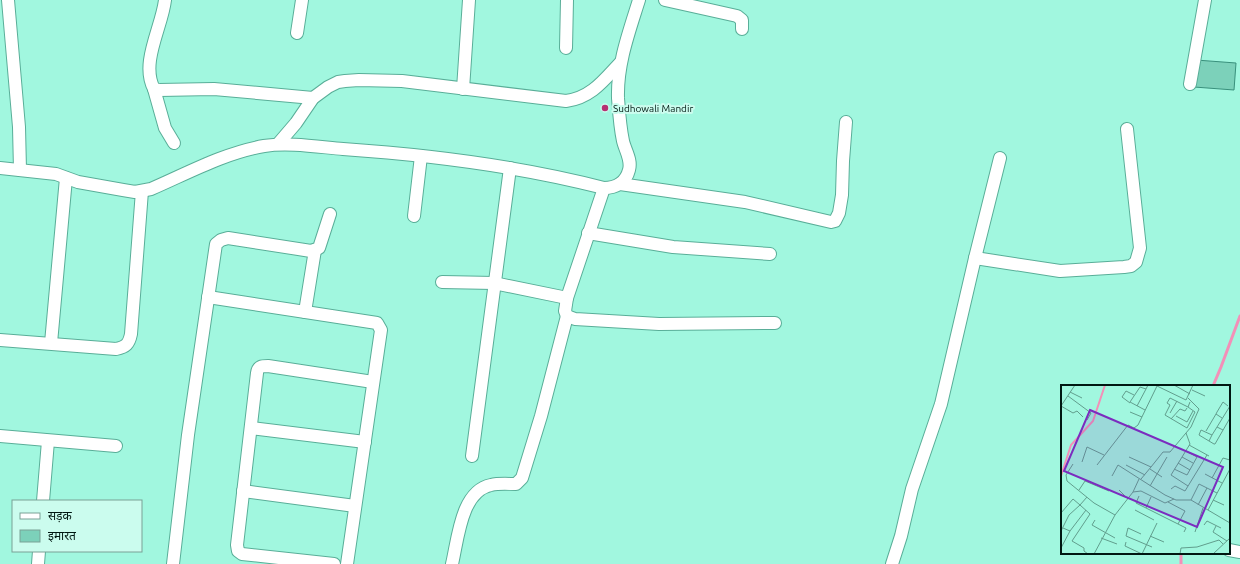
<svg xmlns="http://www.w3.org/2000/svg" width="1240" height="564" viewBox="0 0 1240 564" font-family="Ubuntu,'Noto Sans Devanagari',sans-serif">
	<rect width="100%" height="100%" fill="#a1f7df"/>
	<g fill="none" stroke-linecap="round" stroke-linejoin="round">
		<g stroke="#f390b8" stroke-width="3">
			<path d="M1213 386 1221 367 1240 316"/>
			<path d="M1181 553V564"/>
		</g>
	</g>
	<path fill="#7cd1ba" stroke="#39907c" d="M1196 60 1236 63 1234 90 1194 87Z"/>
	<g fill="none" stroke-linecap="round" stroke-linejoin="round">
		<g stroke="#59ae98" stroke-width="14">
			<g id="minor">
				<path d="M8 0 19 127 20 170"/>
				<path d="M165 0C162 27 140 63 154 89L159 90 214 89 313 98"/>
				<path d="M665 0 737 16 742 20V29"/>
				<path d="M297 33 302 0"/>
				<path d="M566 48 567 0"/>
				<path d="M1190 84 1205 0"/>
				<path d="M154 89 165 128 174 143"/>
				<path d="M463 89 469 0"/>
				<path d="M278 144 296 123 313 98 328 87 338 82 345 81 359 80 402 81 566 101C591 98 604 80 620 63"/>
				<path d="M0 168 56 174 78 182 123 190 135 192 151 189C188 173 224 153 264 146 288 142 319 147 343 149 431 155 519 166 604 188 616 188 626 182 629 170 632 160 625 150 623 141 620 127 619 112 618 98 617 64 629 32 639 0"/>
				<path d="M620 184 745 202 831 222 835 221 839 213 842 195 843 161 846 122"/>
				<path d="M604 188 567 298 565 311 567 316 575 319 659 324 775 323"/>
				<path d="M414 216 421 156"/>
				<path d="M588 233 673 247 770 254"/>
				<path d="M975 258 1060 271 1124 267 1131 266 1136 262 1140 248 1127 129"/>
				<path d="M442 282 494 283 567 298"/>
				<path d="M208 297 377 323 381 330 347 564"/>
				<path d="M305 312 315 250"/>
				<path d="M0 340 116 349C126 347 129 344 131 334L142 191"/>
				<path d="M51 343 66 178"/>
				<path d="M251 428 365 442"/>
				<path d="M0 436 116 446"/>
				<path d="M472 456 510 168"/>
				<path d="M243 491 355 506"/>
				<path d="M43 501 48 441"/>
				<path d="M1229 550 1240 552"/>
				<path d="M38 564 39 551"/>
				<path d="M173 564 188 435 216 244 221 240 228 238 311 251 319 248 330 214"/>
				<path d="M334 564 242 554 238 551 237 545 257 373C258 366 262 366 268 366L373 382"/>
				<path d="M452 564C458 539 461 491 491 485 499 483 508 484 516 484L522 478 541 416 567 316"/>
				<path d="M892 564 901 536 912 489 941 404 975 258 1000 158"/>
			</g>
		</g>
		<use href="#minor" stroke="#fff" stroke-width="12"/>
	</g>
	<circle fill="#b63072" stroke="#cbfcee" stroke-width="1.5" cx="605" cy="108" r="4"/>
	<g text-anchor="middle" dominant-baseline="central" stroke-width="4" stroke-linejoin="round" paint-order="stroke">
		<g font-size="10" fill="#001812" stroke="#cbfcee" text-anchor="start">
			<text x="613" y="108">Sudhowali Mandir</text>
		</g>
	</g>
	<g transform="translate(1061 385)">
		<rect width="169" height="169" fill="#a1f7df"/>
		<path fill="none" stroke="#f390b8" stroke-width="2" d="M0 91 10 60 32 36 44 0"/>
		<path fill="none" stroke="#619e8d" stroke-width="1" d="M113 0 129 9M131 5 144 11M9 7 21 13M7 11 30 28 26 35M69 18 61 12 65 6 73 10M0 21 12 28 16 26 22 32M0 21 14 0M76 21 85 4M127 22 134 27 126 43 104 30 109 20 106 18 109 13 127 22 129 17M84 25 69 17 79 2 85 4 87 0M69 27 81 32M109 28 116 16M115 31 126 37 132 26M161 33 155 29 156 27 162 17 167 21M110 34 119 24 124 26 126 23M156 42 169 21M145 46 155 29M125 48 129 59 110 90 127 101M151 50 156 42 162 45M148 56 151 50 140 45 138 50 153 59H154L169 33M128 60 148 71M68 72 90 82 80 94M121 72 132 78M21 77 26 62 43 70M117 78 129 85M12 79 5 90 6 96 33 118 54 130M36 80 67 40 73 43 77 40 96 1 125 15 132 0M65 80 84 90M90 82 102 67H109L130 42 138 24 127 13M89 84 101 92M113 84 126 90 136 72 125 66M144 89 161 98M51 91 57 80 104 110 115 115H130L169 138M151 93 162 73 169 75M89 101 106 72M110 104 114 101 124 106 146 70M18 105 24 96 48 106M58 105 67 114M72 107 80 106 104 118 113 114M78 111 75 118 85 123M26 112 19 120 29 129 11 156 23 163V166L27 169M90 112 85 123 117 139 124 126 107 117M130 115 138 99 156 108M152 115 163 120M137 120 146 103M74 125 93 135M147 125 169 84M0 128 12 114 19 120 8 130 0 146M34 135 31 140 54 153M117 139 125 143 123 147M143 140 146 136 160 143M155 141 152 147 166 156M9 146 25 125M134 147 142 123M80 149 67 143 65 151 91 162M89 151 103 157M40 153 56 159M65 157 64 161 81 169M0 163 9 146 2 143M33 169 54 130 72 107 78 94M81 169 96 138M119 169 120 163 136 162 158 155 162 159M152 169 169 153"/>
		<path fill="#7b2cbf" fill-opacity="0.15" stroke="#7b2cbf" stroke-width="2" d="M29 25 162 82 136 142 3 86Z"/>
		<rect width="169" height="169" fill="none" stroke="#001812" stroke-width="2"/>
	</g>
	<rect x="12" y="500" width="130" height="52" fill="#cbfcee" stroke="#7aa196"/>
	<rect x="20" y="513" width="20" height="6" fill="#ffffff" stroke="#7aa196"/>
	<text x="48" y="520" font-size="12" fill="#001812">सड़क</text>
	<rect x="20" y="530" width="20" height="12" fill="#7cd1ba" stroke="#7aa196"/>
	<text x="48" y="540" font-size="12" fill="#001812">इमारत</text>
</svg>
